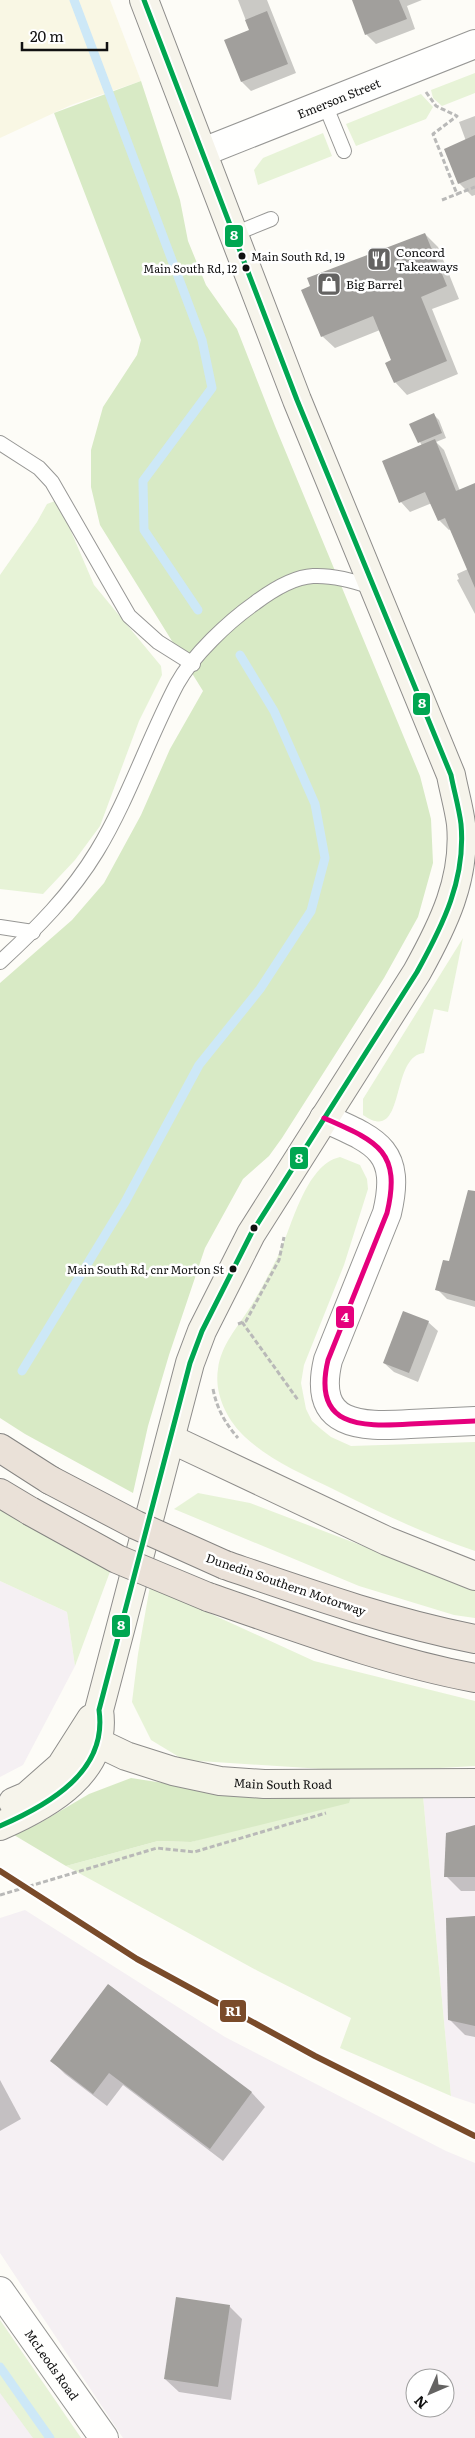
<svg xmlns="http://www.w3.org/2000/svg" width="475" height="2438" viewBox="0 0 475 2438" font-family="Literata,serif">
	<rect width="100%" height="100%" fill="#fdfcf7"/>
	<g fill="#f5f0f3" fill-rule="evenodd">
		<path d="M0 1581 67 1612 75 1666 23 1765 0 1777Z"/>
		<path d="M423 1796H475V2104L451 2096Z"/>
		<path d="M25 1910 225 2037 446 2151 475 2163V2438H123L0 2253V1918ZM415 2378H445V2408H415Z"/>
		<path d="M0 2320 81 2438H0Z"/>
	</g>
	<path fill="#f9f7e4" d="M0 0H110L141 81 71 105 0 138Z"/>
	<g fill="#e7f3d7">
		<path d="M475 73V93L442 106 433 98 431 90Z"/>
		<path d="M421 94 433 107 426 119 356 146 346 124Z"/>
		<path d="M323 133 332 156 258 185 254 170 263 158Z"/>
		<path d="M55 501 61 508 94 585 161 666 162 675 139 721 100 826 75 860 43 894 0 889V575L37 522 47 504Z"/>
		<path d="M463 938 448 1012 434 1009 424 1053C389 1056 407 1146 363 1115V1099Z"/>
		<path d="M340 1157 360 1165 367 1179 368 1189 344 1265 304 1365 301 1383 306 1409 312 1421 321 1429 331 1437 351 1446 475 1442V1551C425 1534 380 1513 333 1489 302 1474 270 1460 245 1437 227 1420 214 1394 218 1369 221 1345 237 1328 249 1309 260 1292 269 1274 278 1256 292 1227 305 1165 340 1157Z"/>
		<path d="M198 1493 250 1503 447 1578 475 1586V1618L454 1615 359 1586 174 1509Z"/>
		<path d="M0 1505 111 1569 75 1666 67 1612 0 1581Z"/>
		<path d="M150 1586 314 1661 475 1701V1766L369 1772 184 1760 151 1740 132 1702 138 1654Z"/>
		<path d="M352 1793 423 1796 451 2096 340 2048 351 2018 258 1971 66 1866 158 1841 191 1842Z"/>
		<path d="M0 2320 81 2438H33L0 2393Z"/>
	</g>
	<g fill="#d8eac5">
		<path d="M141 81 180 200 188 241 206 285 237 329 275 426 420 776 431 819 433 863 418 917 384 978 282 1138 269 1156 243 1179 205 1248 169 1355 148 1426 133 1493 25 1434 0 1418V983L72 920 104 883 141 815 170 749 203 691 100 525 91 487V450L103 407 137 355 141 340 54 113Z"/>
		<path d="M131 1778 183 1786 352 1793 349 1803 191 1842 158 1841 66 1866 14 1835 40 1823 89 1794Z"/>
	</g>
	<g fill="#0003">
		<path d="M238 0H267L296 73 251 91 242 82 250 31Z"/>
		<path d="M353 0H422L407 6 415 29 376 44 366 34Z"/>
		<path d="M475 116V195L472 196 459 183 466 141 459 122Z"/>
		<path d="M425 234 438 247 459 299 432 309 458 374 407 395 395 382 392 361 380 330 335 348 322 336Z"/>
		<path d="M434 415 439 420 446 438 436 442 444 450 460 491 475 484V614L457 580 459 579 457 574 468 569 451 529 449 530 439 520 432 503 410 512 401 502 384 461 422 446 411 424Z"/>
		<path d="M475 1233V1307L447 1299 437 1289 450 1263Z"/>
		<path d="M428 1322 438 1331 418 1382 394 1372 384 1363Z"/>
		<path d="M475 1826V1891H461L446 1876Z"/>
		<path d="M475 1917V2037L465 2035 450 2020Z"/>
		<path d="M109 1985 252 2093 265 2107 223 2161 123 2085 107 2106 65 2074 52 2061Z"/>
		<path d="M0 2080 21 2119 0 2131Z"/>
		<path d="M229 2306 242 2319 231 2400 179 2392 165 2379Z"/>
	</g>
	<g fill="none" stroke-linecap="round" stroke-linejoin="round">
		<g stroke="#cde8f7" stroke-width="9">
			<path d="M74 0 202 340 212 388 143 481 144 530 198 610"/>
			<path d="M22 1371 124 1204 199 1065 260 989 311 911 325 858 315 804 274 711 240 655"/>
			<path d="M0 2367 50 2438"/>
		</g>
	</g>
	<g fill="#a19f9c">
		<path d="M352 0H399L407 19 365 35Z"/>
		<path d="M267 11 288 64 241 82 224 40 249 30 245 20Z"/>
		<path d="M475 135V177L458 184 444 149Z"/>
		<path d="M425 233 447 286 421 297 447 361 394 383 385 363 391 360 373 316 321 337 301 290 310 286 307 278Z"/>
		<path d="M434 413 442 433 418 443 409 424Z"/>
		<path d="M435 439 456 491 475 483V588L445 518 438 521 425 492 399 503 382 461Z"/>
		<path d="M468 1190 475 1191V1301L435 1290 443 1260 449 1261Z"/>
		<path d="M403 1311 429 1321 409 1373 383 1363Z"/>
		<path d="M475 1825V1877H444L446 1833Z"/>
		<path d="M475 1916V2026L448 2020 446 1918Z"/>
		<path d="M108 1984 252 2092 210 2149 109 2073 93 2094 50 2061Z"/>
		<path d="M176 2297 230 2305 218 2387 164 2379Z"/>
	</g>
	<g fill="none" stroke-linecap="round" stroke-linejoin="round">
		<g stroke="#979795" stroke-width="16">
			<g id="service">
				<path d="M324 102 344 151"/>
				<path d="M234 234 271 219"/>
				<path d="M0 443 39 468 52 482 129 616 158 642 193 664"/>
				<path d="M0 927 33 932"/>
				<path d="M0 962C36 929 71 894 97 851 129 798 148 739 177 684 193 655 228 622 255 603 271 591 293 577 313 576 333 575 353 581 372 587"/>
			</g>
		</g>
		<g stroke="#979795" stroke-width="30">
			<g id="minor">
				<path id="s1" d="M203 152 475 44"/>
				<path d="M324 1118C376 1141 402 1150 387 1213L328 1360C312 1427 360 1427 410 1424 432 1423 453 1422 475 1421"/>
				<path id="s2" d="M0 2291 104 2438"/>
			</g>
		</g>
		<g stroke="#8e8d8b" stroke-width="30">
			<g id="secondary">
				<path d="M171 1439 387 1541 475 1576"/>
				<path id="s3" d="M82 1735 126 1756 173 1771 220 1781 264 1784 475 1783"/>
				<path d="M13 1802 27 1796 61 1766 91 1719"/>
				<path d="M0 1826C48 1805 108 1772 99 1710L190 1363 202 1331 251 1234 417 972C443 925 466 879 461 824 459 808 454 791 451 775L297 400 144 0"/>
			</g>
		</g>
		<g stroke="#858482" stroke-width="30">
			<g id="motorway">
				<path d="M0 1448 50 1480"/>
				<path d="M0 1493 30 1511"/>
				<path d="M225 1565C307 1593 389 1622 475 1639"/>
				<path d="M208 1597C296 1627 384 1661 475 1678"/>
			</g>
		</g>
		<g stroke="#b9b9b8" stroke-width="3" stroke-dasharray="5 2.5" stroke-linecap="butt">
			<path d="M426 92 436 106 457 116 433 134 457 194 475 187"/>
			<path d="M442 200 457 194"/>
			<path d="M242 1322 298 1400"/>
			<path d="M238 1324 246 1321 279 1260 284 1237"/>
			<path d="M213 1389C217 1409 225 1423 238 1438"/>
			<path d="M0 1895 157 1848 194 1852 326 1813"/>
		</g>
		<use href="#service" stroke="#fffffe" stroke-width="14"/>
		<use href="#minor" stroke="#fffffe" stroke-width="28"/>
		<use href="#secondary" stroke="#f6f4eb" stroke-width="28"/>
		<use href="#motorway" stroke="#eae1d8" stroke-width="28"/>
		<g stroke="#858482" stroke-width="30" stroke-linecap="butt">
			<g id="motorway-bridge">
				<path d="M50 1480 136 1525 225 1565"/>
				<path d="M30 1511 117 1559 208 1597"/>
			</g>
		</g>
		<use href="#motorway-bridge" stroke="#eae1d8" stroke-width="28"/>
		<g stroke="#fff" stroke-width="9">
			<path id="bus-1" d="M0 1826C48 1805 108 1772 99 1710L190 1363 202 1331 251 1234 417 972C443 925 466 879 461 824 459 808 454 791 451 775L297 400 144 0"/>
		</g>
		<g stroke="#fff" stroke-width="9">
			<path id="bus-2" d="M324 1118C376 1141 402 1150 387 1213L328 1360C312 1427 360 1427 410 1424 432 1423 453 1422 475 1421"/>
		</g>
		<use href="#bus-1" stroke="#00a651" stroke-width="5"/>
		<use href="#bus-2" stroke="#e5007d" stroke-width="5"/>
		<g stroke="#fff" stroke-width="10">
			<path id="rail-1" d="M0 1871 137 1959 315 2056 475 2136"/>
		</g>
		<use href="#rail-1" stroke="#7a4b2a" stroke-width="6"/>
	</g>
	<defs>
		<g id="restaurant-square" transform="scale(1.25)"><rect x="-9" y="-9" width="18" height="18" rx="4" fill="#646362" stroke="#fff"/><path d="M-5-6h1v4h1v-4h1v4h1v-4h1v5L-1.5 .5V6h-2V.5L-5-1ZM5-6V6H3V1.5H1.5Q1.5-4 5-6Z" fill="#fff"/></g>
		<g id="shop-square" transform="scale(1.25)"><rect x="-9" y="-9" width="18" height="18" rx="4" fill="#646362" stroke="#fff"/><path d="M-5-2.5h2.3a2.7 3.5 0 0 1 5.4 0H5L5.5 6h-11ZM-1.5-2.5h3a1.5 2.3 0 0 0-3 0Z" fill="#fff"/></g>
	</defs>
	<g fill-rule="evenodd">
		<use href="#restaurant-square" x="379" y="259"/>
		<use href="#shop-square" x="329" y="284"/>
	</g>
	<g fill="#111" stroke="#fff" stroke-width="2">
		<circle cx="242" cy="256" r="4.5"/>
		<circle cx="246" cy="268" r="4.5"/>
		<circle cx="254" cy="1228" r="4.5"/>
		<circle cx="233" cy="1269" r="4.5"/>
	</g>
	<g text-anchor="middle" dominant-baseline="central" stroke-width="5" stroke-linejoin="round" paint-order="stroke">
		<g font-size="11" fill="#111" stroke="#fff" text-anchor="end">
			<text x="251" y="256" text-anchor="start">Main South Rd, 19</text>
			<text x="237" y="268">Main South Rd, 12</text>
			<text x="224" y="1269">Main South Rd, cnr Morton St</text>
		</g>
		<g font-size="12" fill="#111" stroke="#fff">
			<text stroke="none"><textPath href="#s1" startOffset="146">Emerson Street</textPath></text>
			<text transform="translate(286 1584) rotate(19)">Dunedin Southern Motorway</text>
			<text stroke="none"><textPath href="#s3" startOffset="209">Main South Road</textPath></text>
			<text stroke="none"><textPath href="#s2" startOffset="90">McLeods Road</textPath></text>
		</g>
		<g font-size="12" fill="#111" stroke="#fff" text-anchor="start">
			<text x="396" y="252">Concord<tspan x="396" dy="14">Takeaways</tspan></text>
			<text x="346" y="284">Big Barrel</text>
		</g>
	</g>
	<g stroke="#fff" stroke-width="2">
		<rect x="224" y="224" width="20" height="24" rx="5" fill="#00a651"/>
		<rect x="412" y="692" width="19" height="24" rx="5" fill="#00a651"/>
		<rect x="289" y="1146" width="20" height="24" rx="5" fill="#00a651"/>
		<rect x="335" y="1305" width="20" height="24" rx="5" fill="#e5007d"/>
		<rect x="111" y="1614" width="20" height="24" rx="5" fill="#00a651"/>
		<rect x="219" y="1999" width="28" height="24" rx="5" fill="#7a4b2a"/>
	</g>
	<g font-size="14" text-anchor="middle" font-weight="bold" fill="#fff">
		<text x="234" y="240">8</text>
		<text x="422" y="708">8</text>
		<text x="299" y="1163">8</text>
		<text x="345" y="1322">4</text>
		<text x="121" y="1630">8</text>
		<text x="233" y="2016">R1</text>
	</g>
	<g transform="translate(430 2393) rotate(225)"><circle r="24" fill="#ffffff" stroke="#a0a0a0"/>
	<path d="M0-4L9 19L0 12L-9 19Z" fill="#646362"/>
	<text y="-8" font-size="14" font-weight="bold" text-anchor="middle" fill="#111111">N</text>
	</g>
	<path d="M22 42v8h85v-8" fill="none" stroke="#111111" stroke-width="2.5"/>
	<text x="30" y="42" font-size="15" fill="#111111" stroke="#ffffff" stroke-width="4" paint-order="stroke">20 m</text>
</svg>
